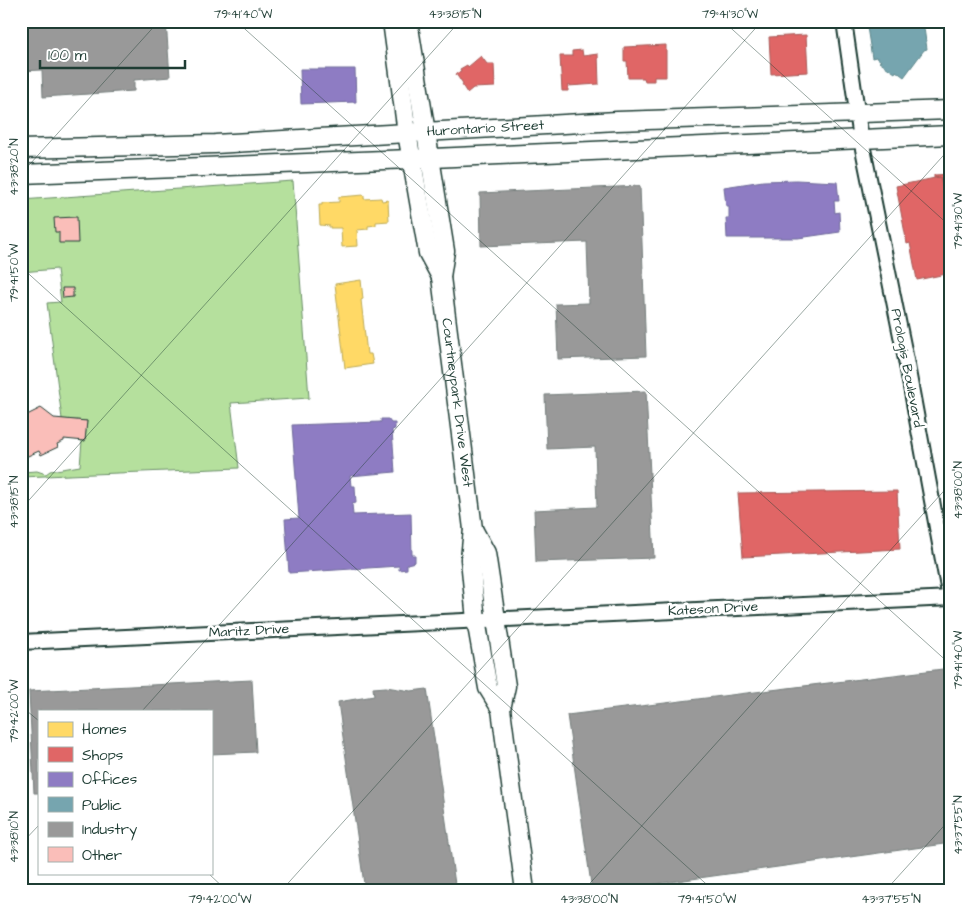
<svg xmlns="http://www.w3.org/2000/svg" width="972" height="912" viewBox="0 0 972 912" font-family="'Architects Daughter',sans-serif">
	<rect width="100%" height="100%" fill="#fff"/>
	<filter id="ink" filterUnits="userSpaceOnUse"><feTurbulence type="fractalNoise" baseFrequency=".02" numOctaves="2"/><feDisplacementMap in="SourceGraphic" scale="10" xChannelSelector="R" yChannelSelector="G"/><feConvolveMatrix kernelMatrix="1 2 1 2 8 2 1 2 1" color-interpolation-filters="sRGB"/></filter>
	<g filter="url(#ink)">
		<path fill="#b5e09d" stroke="#6a8e68" d="M293 181 309 398 231 403 239 468 21 477V472L37 471 46 474 50 471 80 466 82 441H85L87 421 62 419 47 303 61 302 57 269 21 272V200Z"/>
		<g fill="#ffd966" stroke="#bcaa57">
			<path d="M364 195V199L381 198 382 201 388 200 389 221 376 222V225L368 226V229L357 230 358 246 342 247 341 228H330V226L320 225 319 205H322V203L339 202V197Z"/>
			<path d="M361 280 363 299 361 300 367 354H371L373 364 345 368 335 284Z"/>
		</g>
		<g fill="#e06666" stroke="#a65a57">
			<path d="M806 35 808 72 771 74 769 37Z"/>
			<path d="M666 45V77H654V81H645L644 78H628L627 61H624V47Z"/>
			<path d="M582 50 583 56 598 54 599 84 568 86V91H562L560 56H572V51Z"/>
			<path d="M481 56 487 64H494L495 87 473 88 467 93 462 85 463 84 461 80H460L456 74 461 71 460 69 467 65 468 67Z"/>
			<path d="M951 174V210L947 211 940 177 934 178V175Z"/>
			<path d="M940 177 951 230V273L917 280 910 243 907 244 896 186Z"/>
			<path d="M897 491 900 549 743 557 738 493Z"/>
		</g>
		<g fill="#8e7cc3" stroke="#6d6998">
			<path d="M300 69H355L356 102 301 104Z"/>
			<path d="M796 180 837 182 839 201H834L835 213 839 212 840 232 798 238H727L726 218H729V206H726L724 187 763 181Z"/>
			<path d="M381 419H388L391 423H395V429L392 430 395 472 350 476 351 486H355L356 503 352 504 353 515 411 513 412 555H415V562L407 564V569L399 570V566L289 573 285 519 299 518 292 425 381 422Z"/>
		</g>
		<path fill="#76a5af" stroke="#5c868a" d="M866 21H923L927 49 924 50 904 77 896 71 895 73 879 62 881 61 876 57 872 58Z"/>
		<g fill="#999" stroke="#747d7b">
			<path d="M21 21H166L170 77 134 80V91L43 97 42 70 21 71Z"/>
			<path d="M640 186 646 356 558 359 556 304 589 303 587 242 481 246 480 193Z"/>
			<path d="M646 391 654 558 536 562 534 510 597 507 595 447 547 449 545 395Z"/>
			<path d="M951 668V843L605 891H592L567 715Z"/>
			<path d="M252 680 256 752 211 754V711H39V793H34L29 691Z"/>
			<path d="M386 687 411 691 427 689 456 891H365L338 702 374 696 373 688Z"/>
		</g>
		<g fill="#fabeb9" stroke="#1f3d34">
			<path d="M77 217 78 243H59V232H55L54 218Z"/>
			<path d="M62 288H73V297L63 298Z"/>
			<path d="M41 408 54 418 87 421 85 441 64 439V441L57 444 58 447 41 455 39 451 21 459V418Z"/>
		</g>
		<g fill="none" stroke-linecap="round" stroke-linejoin="round">
			<g stroke="#1f3d34" stroke-width="18">
				<g id="minor">
					<path d="M844 21 861 139 906 360 950 598"/>
					<path d="M21 642 951 598"/>
				</g>
			</g>
			<g stroke="#1f3d34" stroke-width="21">
				<g id="major">
					<path d="M392 21 407 133 428 253 441 277"/>
					<path id="s1" d="M408 21 445 251 441 277 473 529 470 559 476 620 488 688 501 709"/>
					<path id="s2" d="M21 149 215 144 617 121 951 110"/>
					<path d="M21 174 411 159 951 135"/>
					<path d="M473 529 486 553 499 639 506 686 501 709 525 891"/>
				</g>
			</g>
			<use href="#minor" stroke="#fff" stroke-width="14"/>
			<use href="#major" stroke="#fff" stroke-width="18"/>
		</g>
	</g>
	<path fill="none" stroke="#1f3d34" stroke-width="1" stroke-opacity="0.45" d="M236 21 951 665M723 21 951 227M21 174 159 21M21 267 714 891M21 509 460 21M21 706 39 721M142 711 762 21M21 844 39 825M208 873 227 891M281 891 951 147M583 891 951 483M885 891 951 818"/>
	<g text-anchor="middle" dominant-baseline="central" stroke-width="5" stroke-linejoin="round" paint-order="stroke">
		<g font-size="14" fill="#1f3d34" stroke="#fff">
			<text stroke="none"><textPath href="#s2" startOffset="465">Hurontario Street</textPath></text>
			<text transform="translate(907 368) rotate(79)">Prologis Boulevard</text>
			<text stroke="none"><textPath href="#s1" startOffset="386">Courtneypark Drive West</textPath></text>
			<text transform="translate(713 609) rotate(-3)">Kateson Drive</text>
			<text transform="translate(249 631) rotate(-3)">Maritz Drive</text>
		</g>
	</g>
	<rect width="972" height="912" fill="none" stroke="#fff" stroke-width="55"/>
	<rect x="38" y="710" width="175" height="165" fill="#ffffff" stroke="#a5b1ae"/>
	<rect x="48" y="722" width="25" height="15" fill="#ffd966" stroke="#a5b1ae"/>
	<text x="82" y="734" font-size="15" fill="#1f3d34">Homes</text>
	<rect x="48" y="747" width="25" height="15" fill="#e06666" stroke="#a5b1ae"/>
	<text x="82" y="760" font-size="15" fill="#1f3d34">Shops</text>
	<rect x="48" y="772" width="25" height="15" fill="#8e7cc3" stroke="#a5b1ae"/>
	<text x="82" y="784" font-size="15" fill="#1f3d34">Offices</text>
	<rect x="48" y="797" width="25" height="15" fill="#76a5af" stroke="#a5b1ae"/>
	<text x="82" y="810" font-size="15" fill="#1f3d34">Public</text>
	<rect x="48" y="822" width="25" height="15" fill="#999999" stroke="#a5b1ae"/>
	<text x="82" y="834" font-size="15" fill="#1f3d34">Industry</text>
	<rect x="48" y="847" width="25" height="15" fill="#fabeb9" stroke="#a5b1ae"/>
	<text x="82" y="860" font-size="15" fill="#1f3d34">Other</text>
	<path d="M40 60v8h145v-8" fill="none" stroke="#1f3d34" stroke-width="2.5"/>
	<text x="48" y="60" font-size="15" fill="#1f3d34" stroke="#ffffff" stroke-width="4" paint-order="stroke">100 m</text>
	<rect x="28" y="28" width="916" height="856" fill="none" stroke="#1f3d34" stroke-width="2"/>
	<g font-size="12" text-anchor="middle" fill="#1f3d34">
		<text x="243" y="18">79°41'40"W</text>
		<text x="455" y="18">43°38'15"N</text>
		<text x="730" y="18">79°41'30"W</text>
		<text transform="translate(14 167) rotate(-90)" y="4">43°38'20"N</text>
		<text transform="translate(958 221) rotate(-90)" y="4">79°41'30"W</text>
		<text transform="translate(14 273) rotate(-90)" y="4">79°41'50"W</text>
		<text transform="translate(958 490) rotate(-90)" y="4">43°38'00"N</text>
		<text transform="translate(14 502) rotate(-90)" y="4">43°38'15"N</text>
		<text transform="translate(958 660) rotate(-90)" y="4">79°41'40"W</text>
		<text transform="translate(14 711) rotate(-90)" y="4">79°42'00"W</text>
		<text transform="translate(958 825) rotate(-90)" y="4">43°37'55"N</text>
		<text transform="translate(14 837) rotate(-90)" y="4">43°38'10"N</text>
		<text x="220" y="903">79°42'00"W</text>
		<text x="589" y="903">43°38'00"N</text>
		<text x="707" y="903">79°41'50"W</text>
		<text x="891" y="903">43°37'55"N</text>
	</g>
</svg>
